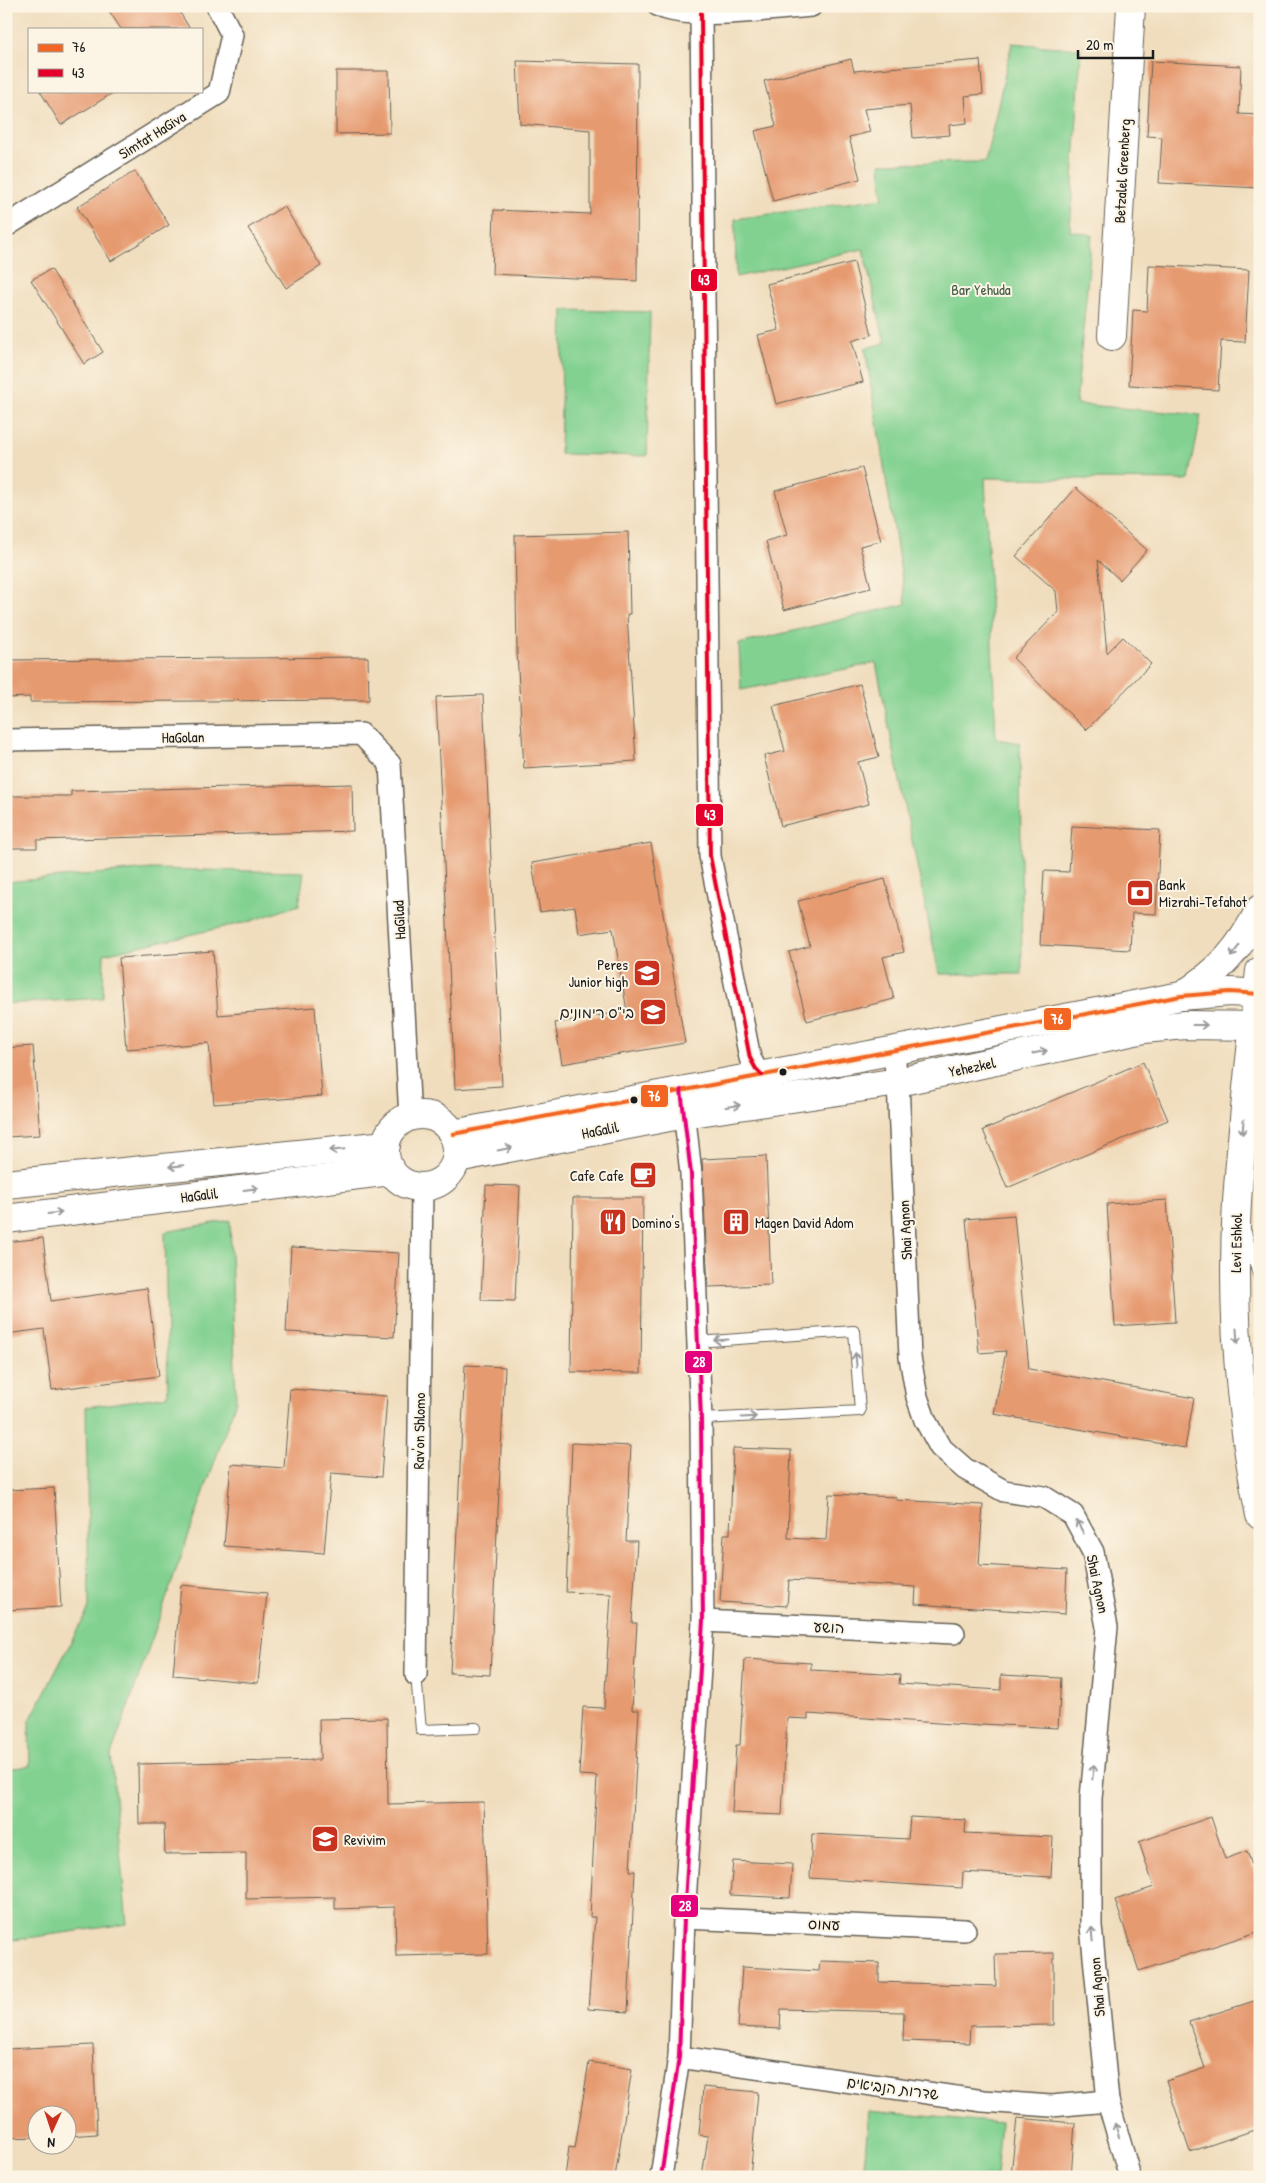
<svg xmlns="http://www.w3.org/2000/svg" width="1266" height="2183" viewBox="0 0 1266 2183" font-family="'Patrick Hand','Playpen Sans Hebrew',sans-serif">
	<rect width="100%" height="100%" fill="#fcf5e5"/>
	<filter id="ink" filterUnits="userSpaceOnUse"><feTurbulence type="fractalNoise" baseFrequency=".02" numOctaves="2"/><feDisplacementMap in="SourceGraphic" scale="10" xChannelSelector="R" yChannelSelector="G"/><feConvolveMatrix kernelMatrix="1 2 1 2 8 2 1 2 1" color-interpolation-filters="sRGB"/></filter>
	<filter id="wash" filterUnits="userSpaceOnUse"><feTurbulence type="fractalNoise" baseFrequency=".0096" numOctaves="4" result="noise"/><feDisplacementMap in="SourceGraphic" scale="20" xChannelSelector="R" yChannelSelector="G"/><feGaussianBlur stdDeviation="1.12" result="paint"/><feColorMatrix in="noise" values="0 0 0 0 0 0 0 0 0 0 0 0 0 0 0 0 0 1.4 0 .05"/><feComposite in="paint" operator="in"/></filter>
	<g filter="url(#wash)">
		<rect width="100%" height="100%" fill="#f0ddbd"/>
		<g fill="#82d191" stroke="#4f7656">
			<path d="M1012 43 1081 49 1070 231 1092 235 1076 404 1201 415 1189 480 985 478 996 739 1020 743 1022 974H939L876 663 741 690 739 644 906 604 865 348 885 343 863 249 736 277 735 219 883 198 880 163 985 162Z"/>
			<path d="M563 310 650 312 647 456 560 454Z"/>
			<path d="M151 869 304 872 299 905 251 921 104 954 103 998 6 1004V882Z"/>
			<path d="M230 1220 236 1401 111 1755 127 1924 6 1941V1769L30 1766 29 1722 89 1608 86 1407 168 1396 165 1232Z"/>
			<path d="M869 2111 1001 2123 996 2177H863Z"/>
		</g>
		<g id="blocks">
			<g fill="#e69a70">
				<path d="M106 6H176L190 29H121Z"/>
				<path d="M851 59 854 71 980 60 983 94 965 96 967 123 949 125 950 135 913 138 910 105 864 109 870 132 849 137 860 179 773 201 755 131 776 126 764 81Z"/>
				<path d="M517 61 638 64 637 281 492 274 494 210 590 214V130L520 124Z"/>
				<path d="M1151 61 1241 66 1239 114 1260 115 1259 188 1159 183 1162 137 1147 136Z"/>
				<path d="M336 71H389L390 133 336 134Z"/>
				<path d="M40 91H116L61 125Z"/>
				<path d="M135 171 169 225 111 261 77 207Z"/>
				<path d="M284 206 321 266 286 288 248 228Z"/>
				<path d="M854 262 872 335 852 341 863 382 776 404 758 335 779 330 767 284Z"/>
				<path d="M1149 265 1249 270 1245 342 1221 341 1218 390 1129 385 1133 310 1147 311Z"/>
				<path d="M51 269 103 352 84 364 31 280Z"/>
				<path d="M862 468 881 541 860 546 871 588 784 610 766 541 787 535 775 491Z"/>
				<path d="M1076 488 1147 550 1120 580 1098 560 1107 653 1123 637 1151 664 1086 730 1013 658 1058 612 1056 591 1016 556Z"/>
				<path d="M628 532 630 614H627L636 761 524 768 517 653 515 535Z"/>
				<path d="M368 657 369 700 30 702V697L6 698V660Z"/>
				<path d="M860 684 879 757 858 762 869 804 781 826 764 756 785 751 773 706Z"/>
				<path d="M483 695 502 1086 455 1089 436 697Z"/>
				<path d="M352 784 353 831 37 840V848H6V796H71V791Z"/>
				<path d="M1072 826 1160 830 1156 914 1132 913 1130 950 1040 945 1044 871 1069 872Z"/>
				<path d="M651 843 685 1043 562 1064 555 1023 627 1011 613 929 579 934 575 907 540 912 532 863Z"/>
				<path d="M885 879 904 952 883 957 894 999 807 1021 789 952 810 946 798 901Z"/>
				<path d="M213 951 218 1015 315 1007 322 1096 214 1104 209 1043 126 1049 119 958Z"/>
				<path d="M33 1046 40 1135 6 1137V1048Z"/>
				<path d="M1143 1062 1168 1120 1007 1188 983 1130Z"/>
				<path d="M766 1156 771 1285 708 1287 702 1159Z"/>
				<path d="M486 1185 520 1186 515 1301 481 1300Z"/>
				<path d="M573 1198H643L641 1373 571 1372Z"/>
				<path d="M1167 1200 1175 1322 1115 1326 1107 1204Z"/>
				<path d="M1014 1215 1029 1369 1194 1398 1185 1448 994 1414 1006 1351 979 1353 966 1219Z"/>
				<path d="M43 1238 51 1301 147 1288 159 1376 52 1390 44 1329 6 1334V1242Z"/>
				<path d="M291 1247 399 1253 394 1337 286 1332Z"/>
				<path d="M465 1365 505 1367 490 1675 450 1673Z"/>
				<path d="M290 1389 387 1396 381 1477 331 1473 324 1553 224 1546 231 1464 284 1468Z"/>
				<path d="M572 1443 631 1446 626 1541H637L632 1623H637L632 1710H639L630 1871H635L628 2012 588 2009 595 1917H590L597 1776 579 1775 583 1707 604 1708 611 1594 566 1592Z"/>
				<path d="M733 1448 791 1450 788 1538 826 1540 829 1494 896 1497V1500L983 1505 979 1565 1067 1570 1065 1614 915 1604 916 1587 789 1580 787 1606 720 1602 724 1534H730Z"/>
				<path d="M54 1488 61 1607 6 1610V1490Z"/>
				<path d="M181 1585 267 1593 258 1683 173 1675Z"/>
				<path d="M745 1659 811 1663V1670L900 1675 899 1684 1001 1690V1675L1061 1678 1058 1728 982 1724 981 1726 808 1714V1719L787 1718 782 1815 732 1813 736 1745H740Z"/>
				<path d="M387 1718 388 1804 484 1802 488 1954 396 1956 395 1907 335 1909V1897L246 1899V1853L165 1854 164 1824H139L138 1764 320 1760 319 1719Z"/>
				<path d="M910 1817 966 1820 965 1833 1053 1837 1051 1877 963 1872 962 1888 810 1878 812 1834 908 1839Z"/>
				<path d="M1211 1817 1225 1859 1247 1851 1260 1888V1931L1139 1971 1115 1900 1154 1887 1139 1842Z"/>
				<path d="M733 1861 792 1864 790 1898 730 1895Z"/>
				<path d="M1054 1953V2025L970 2026 969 2043 903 2041 904 2012 781 2009 780 2029 738 2027 742 1967 819 1971 820 1961 879 1963V1982L996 1986 995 1954Z"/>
				<path d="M1260 1999V2128L1190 2152 1166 2081 1205 2068 1189 2022Z"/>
				<path d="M93 2045 97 2134 68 2136V2116H38V2137L6 2138V2049Z"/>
				<path d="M589 2062 632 2069 615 2177H565L569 2147 575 2148Z"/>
				<path d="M703 2087 758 2092 750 2177H702L708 2136 699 2135Z"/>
				<path d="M1017 2118 1075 2123 1071 2177 1011 2175Z"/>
			</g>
		</g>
	</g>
	<g filter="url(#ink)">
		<use href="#blocks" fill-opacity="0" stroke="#666054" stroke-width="1"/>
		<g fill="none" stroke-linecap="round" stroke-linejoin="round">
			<g stroke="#666054" stroke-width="12">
				<g id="lane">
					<path d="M1246 1232 1260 1281"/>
					<path d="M696 1342 854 1331 860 1411 701 1419"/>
					<path d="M416 1675 421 1730 476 1728"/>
				</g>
			</g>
			<g stroke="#666054" stroke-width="24">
				<g id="street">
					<path d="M659 6C687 21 775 9 811 6"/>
					<path d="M701 13 710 856 750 1058 756 1069 762 1075"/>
					<path d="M6 226 219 93 232 35 217 6"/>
					<path d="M6 740 361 734 390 764 410 1117"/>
					<path d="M893 1052 898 1082 910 1357 917 1397 925 1420 940 1447 965 1469 1004 1491 1044 1497 1073 1515 1093 1552 1107 1627 1091 1798V1926L1108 2101 1130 2177"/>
					<path d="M703 1621 954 1633"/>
					<path d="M416 1675 422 1187"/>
					<path d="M684 1918 965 1930"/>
					<path d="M679 2057 983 2101 1051 2106 1108 2101"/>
					<path d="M661 2177 679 2057 684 1918 703 1621 701 1419 691 1174 683 1101"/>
				</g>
			</g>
			<g stroke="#666054" stroke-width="30">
				<g id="secondary">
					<path d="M1112 336 1131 6"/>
					<path d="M1260 971C1251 1048 1242 1125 1237 1202 1231 1306 1239 1413 1260 1515"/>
					<path d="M1182 996C1221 969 1239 951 1260 909"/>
					<circle cx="421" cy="1151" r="36"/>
					<path d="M453 1134 1181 996 1230 992 1260 994"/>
					<path d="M457 1158 685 1114 898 1082 1144 1029 1185 1025 1260 1026"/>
					<path d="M6 1184 386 1145"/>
					<path d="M6 1219 391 1171"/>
				</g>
			</g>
			<use href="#lane" stroke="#fff" stroke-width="10"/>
			<use href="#street" stroke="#fff" stroke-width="21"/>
			<use href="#secondary" stroke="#fff" stroke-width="28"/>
			<g stroke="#fcf5e5" stroke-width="8">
				<path id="bus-1" d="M453 1134 1181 996 1230 992 1260 994"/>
			</g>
			<g stroke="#fcf5e5" stroke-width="8">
				<path id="bus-2" d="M701 13 710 856 750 1058 756 1069 762 1075"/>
			</g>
			<g stroke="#fcf5e5" stroke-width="8">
				<path id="bus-3" d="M661 2177 679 2057 684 1918 703 1621 701 1419 691 1174 681 1090"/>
			</g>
			<use href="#bus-1" stroke="#f26522" stroke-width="4"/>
			<use href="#bus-2" stroke="#e4002b" stroke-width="4"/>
			<use href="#bus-3" stroke="#e5007d" stroke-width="4"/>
		</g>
		<defs><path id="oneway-shaft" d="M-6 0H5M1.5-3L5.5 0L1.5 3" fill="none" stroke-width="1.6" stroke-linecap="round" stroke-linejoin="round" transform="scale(1.25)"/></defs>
		<g stroke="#999">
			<use href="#oneway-shaft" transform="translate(1235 951) rotate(128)"/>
			<use href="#oneway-shaft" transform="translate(1200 1025)"/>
			<use href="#oneway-shaft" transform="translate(1040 1052) rotate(-12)"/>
			<use href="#oneway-shaft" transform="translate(733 1106) rotate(-8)"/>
			<use href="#oneway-shaft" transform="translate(1243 1127) rotate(95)"/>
			<use href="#oneway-shaft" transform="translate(505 1149) rotate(-11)"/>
			<use href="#oneway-shaft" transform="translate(337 1150) rotate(174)"/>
			<use href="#oneway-shaft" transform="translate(176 1166) rotate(174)"/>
			<use href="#oneway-shaft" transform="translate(251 1189) rotate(-7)"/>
			<use href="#oneway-shaft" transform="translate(55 1213) rotate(-7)"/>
			<use href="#oneway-shaft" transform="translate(1237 1336) rotate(86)"/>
			<use href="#oneway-shaft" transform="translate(721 1340) rotate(176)"/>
			<use href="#oneway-shaft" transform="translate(856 1360) rotate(-95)"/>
			<use href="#oneway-shaft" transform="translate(749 1417) rotate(-3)"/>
			<use href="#oneway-shaft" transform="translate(1080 1527) rotate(-119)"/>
			<use href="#oneway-shaft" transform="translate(1093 1772) rotate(-85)"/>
			<use href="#oneway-shaft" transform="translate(1092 1934) rotate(-95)"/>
			<use href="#oneway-shaft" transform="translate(1117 2130) rotate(-106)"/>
		</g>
	</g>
	<defs>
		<g id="bank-square" transform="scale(1.4375)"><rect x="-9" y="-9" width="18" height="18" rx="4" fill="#c8321e" stroke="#fcf5e5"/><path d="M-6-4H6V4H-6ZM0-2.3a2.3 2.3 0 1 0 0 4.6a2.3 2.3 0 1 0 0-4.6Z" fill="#fff"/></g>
		<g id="school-square" transform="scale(1.4375)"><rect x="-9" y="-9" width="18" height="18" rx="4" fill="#c8321e" stroke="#fcf5e5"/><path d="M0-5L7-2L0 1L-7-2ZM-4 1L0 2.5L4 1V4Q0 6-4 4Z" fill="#fff"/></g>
		<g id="cafe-square" transform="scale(1.4375)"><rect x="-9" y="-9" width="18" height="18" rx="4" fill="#c8321e" stroke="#fcf5e5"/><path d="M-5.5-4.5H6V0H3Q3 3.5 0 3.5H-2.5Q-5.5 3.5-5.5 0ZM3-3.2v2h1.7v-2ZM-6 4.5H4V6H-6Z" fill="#fff"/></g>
		<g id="restaurant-square" transform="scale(1.4375)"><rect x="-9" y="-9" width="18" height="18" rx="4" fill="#c8321e" stroke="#fcf5e5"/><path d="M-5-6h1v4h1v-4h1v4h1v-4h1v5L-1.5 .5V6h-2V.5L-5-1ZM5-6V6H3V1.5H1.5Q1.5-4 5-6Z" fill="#fff"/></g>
		<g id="building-square" transform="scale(1.4375)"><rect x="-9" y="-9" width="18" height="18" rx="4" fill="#c8321e" stroke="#fcf5e5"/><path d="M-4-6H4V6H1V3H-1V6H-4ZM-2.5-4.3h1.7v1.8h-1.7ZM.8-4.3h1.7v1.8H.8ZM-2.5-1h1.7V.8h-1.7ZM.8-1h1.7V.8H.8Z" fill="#fff"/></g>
	</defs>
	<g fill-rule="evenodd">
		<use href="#bank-square" x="1140" y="893"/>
		<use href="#school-square" x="647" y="973"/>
		<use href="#school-square" x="653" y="1012"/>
		<use href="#cafe-square" x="643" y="1175"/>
		<use href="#restaurant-square" x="613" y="1222"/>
		<use href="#building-square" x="736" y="1222"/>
		<use href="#school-square" x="325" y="1839"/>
	</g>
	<g fill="#1c1c1c" stroke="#fcf5e5" stroke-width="2">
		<circle cx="783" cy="1072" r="4.5"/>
		<circle cx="634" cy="1100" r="4.5"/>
	</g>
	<g text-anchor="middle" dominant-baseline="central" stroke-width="4" stroke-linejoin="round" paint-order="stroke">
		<g font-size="15" fill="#1c1c1c" stroke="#fcf5e5">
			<text transform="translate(152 135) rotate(-32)">Simtat HaGiva</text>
			<text transform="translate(1122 171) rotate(-87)">Betzalel Greenberg</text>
			<text transform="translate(183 737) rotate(-1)">HaGolan</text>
			<text transform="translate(399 920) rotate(-93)">HaGilad</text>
			<text transform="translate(972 1067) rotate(-12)">Yehezkel</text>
			<text transform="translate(600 1130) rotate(-11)">HaGalil</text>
			<text transform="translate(199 1195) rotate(-7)">HaGalil</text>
			<text transform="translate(905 1230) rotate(-93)">Shai Agnon</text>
			<text transform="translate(1236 1243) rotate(-89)">Levi Eshkol</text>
			<text transform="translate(419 1431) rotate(-89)">Rav'on Shlomo</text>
			<text transform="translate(1098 1584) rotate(78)">Shai Agnon</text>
			<text transform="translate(829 1627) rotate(3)">הושע</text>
			<text transform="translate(824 1924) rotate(2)">עמוס</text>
			<text transform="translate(1097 1987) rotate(-95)">Shai Agnon</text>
			<text transform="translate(893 2088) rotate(8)">שדרות הנביאים</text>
		</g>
		<g font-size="15" fill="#405b45" stroke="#fcf5e5">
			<text x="981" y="289">Bar Yehuda</text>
		</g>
		<g font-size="15" fill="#1c1c1c" stroke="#fcf5e5" text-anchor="start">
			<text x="1159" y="884">Bank<tspan x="1159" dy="17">Mizrahi-Tefahot</tspan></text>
			<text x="628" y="964" text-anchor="end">Peres<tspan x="628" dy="17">Junior high</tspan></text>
			<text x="634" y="1012" text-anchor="end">בי"ס רימונים</text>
			<text x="624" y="1175" text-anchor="end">Cafe Cafe</text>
			<text x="632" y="1222">Domino's</text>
			<text x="755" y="1222">Magen David Adom</text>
			<text x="344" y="1839">Revivim</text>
		</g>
	</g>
	<g stroke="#fcf5e5" stroke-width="2">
		<rect x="690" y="268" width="28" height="24" rx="5" fill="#e4002b"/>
		<rect x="695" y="803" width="29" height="24" rx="5" fill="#e4002b"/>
		<rect x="1043" y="1007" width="29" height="24" rx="5" fill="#f26522"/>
		<rect x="640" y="1084" width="29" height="24" rx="5" fill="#f26522"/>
		<rect x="684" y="1350" width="29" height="24" rx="5" fill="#e5007d"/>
		<rect x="670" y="1894" width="29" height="24" rx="5" fill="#e5007d"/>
	</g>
	<g font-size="14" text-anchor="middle" font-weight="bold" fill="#fff">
		<text x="704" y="285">43</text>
		<text x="710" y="820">43</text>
		<text x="1057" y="1024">76</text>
		<text x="654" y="1101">76</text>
		<text x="699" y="1367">28</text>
		<text x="685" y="1911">28</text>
	</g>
	<rect width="1266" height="2183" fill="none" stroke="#fcf5e5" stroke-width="25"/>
	<rect x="28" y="28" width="175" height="65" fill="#fcf5e5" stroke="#a29e95"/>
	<rect x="38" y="44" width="25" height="8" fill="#f26522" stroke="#a29e95"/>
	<text x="72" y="52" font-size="15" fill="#1c1c1c">76</text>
	<rect x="38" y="69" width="25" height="8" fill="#e4002b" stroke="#a29e95"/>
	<text x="72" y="78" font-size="15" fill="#1c1c1c">43</text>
	<g transform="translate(52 2130) rotate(183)"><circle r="24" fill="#fcf5e5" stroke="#a29e95"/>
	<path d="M0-4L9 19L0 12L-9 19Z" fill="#c8321e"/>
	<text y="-8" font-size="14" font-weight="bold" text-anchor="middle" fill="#1c1c1c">N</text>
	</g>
	<path d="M1078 50v8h75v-8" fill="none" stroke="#1c1c1c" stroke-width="2.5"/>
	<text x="1086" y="50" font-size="15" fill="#1c1c1c" stroke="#fcf5e5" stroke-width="4" paint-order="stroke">20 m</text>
</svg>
